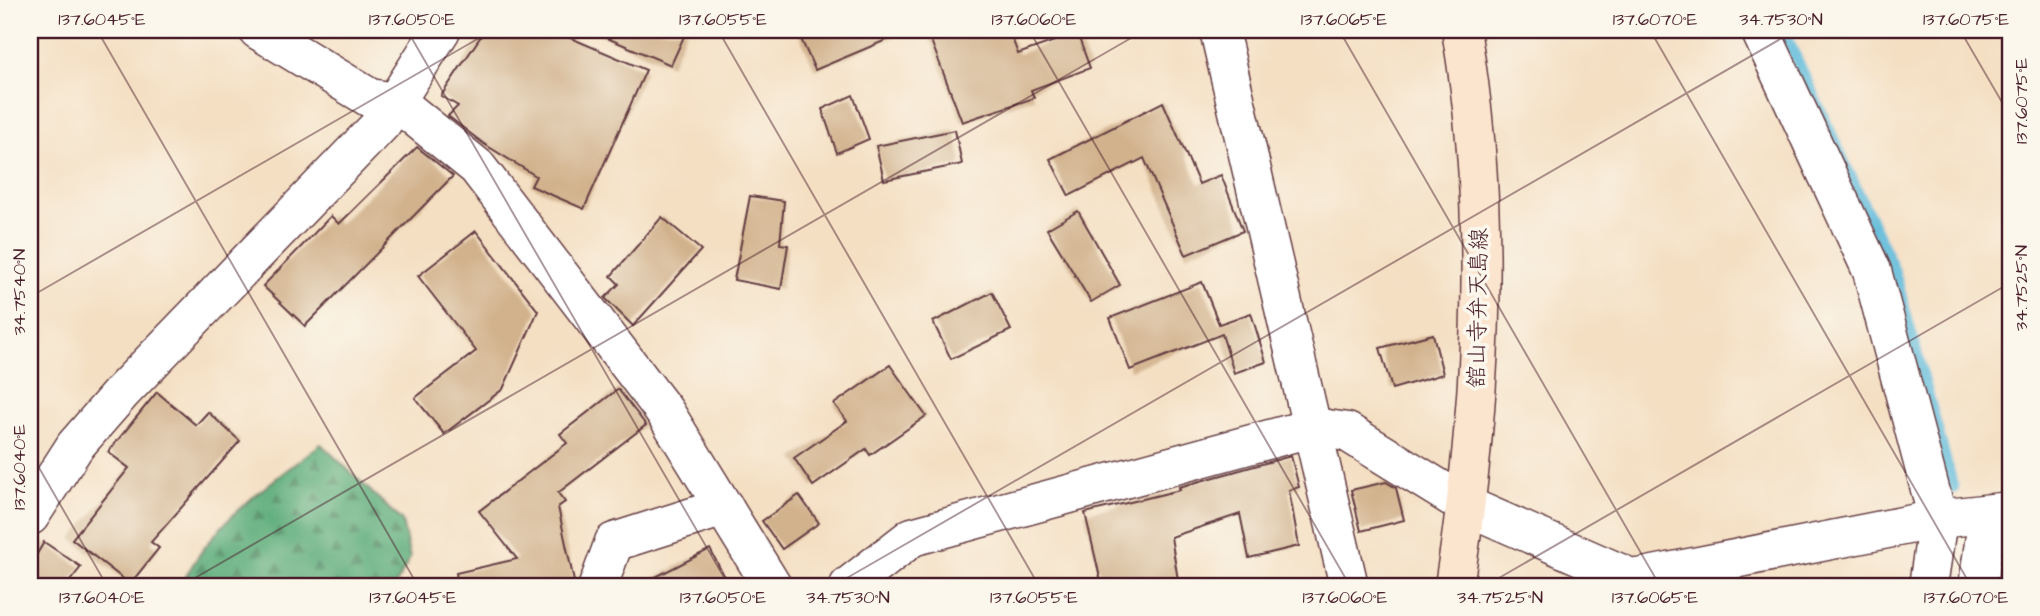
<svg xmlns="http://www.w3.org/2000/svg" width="2040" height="616" viewBox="0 0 2040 616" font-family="'Architects Daughter','Klee One',sans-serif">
	<defs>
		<pattern id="forest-firs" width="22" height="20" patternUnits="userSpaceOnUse" patternTransform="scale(1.75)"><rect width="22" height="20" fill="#5bac79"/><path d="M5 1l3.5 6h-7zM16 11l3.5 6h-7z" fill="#4d8b63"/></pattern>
	</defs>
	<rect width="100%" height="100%" fill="#fbf7ec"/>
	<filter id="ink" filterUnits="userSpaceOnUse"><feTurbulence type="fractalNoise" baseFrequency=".0143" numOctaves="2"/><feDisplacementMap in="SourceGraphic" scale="14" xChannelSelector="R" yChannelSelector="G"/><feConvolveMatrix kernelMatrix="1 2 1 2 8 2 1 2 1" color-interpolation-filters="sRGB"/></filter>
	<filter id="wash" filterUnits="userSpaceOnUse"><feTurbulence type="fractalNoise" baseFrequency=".00686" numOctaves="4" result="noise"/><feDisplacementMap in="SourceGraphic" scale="28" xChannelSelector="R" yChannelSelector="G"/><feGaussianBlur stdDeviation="1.57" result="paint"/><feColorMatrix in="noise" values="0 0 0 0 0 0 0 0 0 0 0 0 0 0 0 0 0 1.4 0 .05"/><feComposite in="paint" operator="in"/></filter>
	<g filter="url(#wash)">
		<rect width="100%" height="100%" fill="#f4dfc3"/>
		<path fill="url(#forest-firs)" stroke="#526652" stroke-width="2" d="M321 444 402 521 410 558 395 586H181C211 523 266 486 321 444Z"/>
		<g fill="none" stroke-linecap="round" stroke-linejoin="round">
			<path stroke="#5cb9da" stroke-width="12" d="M1783 30 1894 271 1953 488"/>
		</g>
		<g id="blocks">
			<g fill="#d2b28d">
				<path d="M485 30H552L646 70 584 209 531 186 536 176 484 144 448 116 458 106 441 96Z"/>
				<path d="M588 30H687L671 65Z"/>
				<path d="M797 30H910L815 70Z"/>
				<path d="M927 30H1009L1018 54 1077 33 1090 68 1031 90 1034 98 962 122Z"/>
				<path d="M853 95 869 139 837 153 822 109Z"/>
				<path d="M1163 102 1199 184 1221 175 1243 231 1186 255 1144 158 1069 196 1050 159Z"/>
				<path d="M955 130 962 164 884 180 876 146Z"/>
				<path d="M417 147 453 176 305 326 263 286 331 216 339 224Z"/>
				<path d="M750 196 784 201 780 244 788 245 781 289 734 280Z"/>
				<path d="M1078 211 1120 285 1091 302 1047 229Z"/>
				<path d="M662 217 701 250 633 326 605 298 619 284 611 276Z"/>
				<path d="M476 231 538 311 503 389 444 434 415 398 476 351 418 276Z"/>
				<path d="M1202 282 1219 324 1251 313 1266 362 1234 373 1222 334 1130 370 1110 318Z"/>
				<path d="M992 292 1011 330 951 359 933 322Z"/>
				<path d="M1433 334 1443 374 1392 389 1380 348Z"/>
				<path d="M890 365 926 416 870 455 866 449 813 486 794 458 847 421 834 404Z"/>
				<path d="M618 389 646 425 558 493 565 502 558 507 575 586H458L456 573 517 559 479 511 567 443 560 434Z"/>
				<path d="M157 392 196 425 208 412 240 441 151 542 159 548 130 584 72 539 129 468 108 452Z"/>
				<path d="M1291 456 1299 487 1289 490 1299 546 1249 558 1240 514 1171 537 1179 586H1102L1085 513 1180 490 1179 487Z"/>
				<path d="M1386 482 1396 488 1404 520 1361 531 1351 490Z"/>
				<path d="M799 495 819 523 782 549 762 521Z"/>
				<path d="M44 542 81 567 66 586H30V566Z"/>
				<path d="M710 549 729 586H638Z"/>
			</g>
		</g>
	</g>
	<g filter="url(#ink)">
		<use href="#blocks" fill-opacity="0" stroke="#643c42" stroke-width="2"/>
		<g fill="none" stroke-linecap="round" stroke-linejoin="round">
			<g stroke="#643c42" stroke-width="41">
				<g id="minor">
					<path d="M258 30 370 98 398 103 477 167 665 412 772 586"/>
					<path d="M1219 30 1349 586"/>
					<path d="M1760 30 1872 271 1938 519 1928 586"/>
					<path d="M598 586 614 542 724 507"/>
					<path d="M849 586 912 537 1314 427 1347 432 1467 506 1633 579 1938 519 2010 511"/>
					<path d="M1978 586 1988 514"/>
				</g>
			</g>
			<g stroke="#643c42" stroke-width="41">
				<path id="tertiary" d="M30 516 75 446 122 392 382 123 441 30"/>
			</g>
			<g stroke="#643c42" stroke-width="41">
				<path id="secondary" d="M1454 586C1483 403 1493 214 1461 30"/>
			</g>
			<use href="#minor" stroke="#fff" stroke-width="38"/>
			<use href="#tertiary" stroke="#fff" stroke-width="38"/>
			<use href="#secondary" stroke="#fce5cf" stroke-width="38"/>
		</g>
	</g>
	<path fill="none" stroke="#4a1f2b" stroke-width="2" stroke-opacity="0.45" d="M97 30 418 586M407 30 729 586M718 30 1039 586M1029 30 1350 586M1339 30 1660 586M1650 30 1971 586M1960 30 2010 116M30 297 493 30M30 452 107 586M181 586 1145 30M833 586 1796 30M1485 586 2010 283"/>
	<g text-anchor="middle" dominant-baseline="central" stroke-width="7" stroke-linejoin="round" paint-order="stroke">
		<g font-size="23" fill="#4a1f2b" stroke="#fbf7ec">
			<text transform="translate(1478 308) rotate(-89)">舘山寺弁天島線</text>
		</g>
	</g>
	<rect width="2040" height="616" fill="none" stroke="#fbf7ec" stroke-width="77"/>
	<rect x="38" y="38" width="1964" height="540" fill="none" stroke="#4a1f2b" stroke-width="2.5"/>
	<g font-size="18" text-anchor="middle" fill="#4a1f2b">
		<text x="102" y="25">137.6045°E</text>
		<text x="412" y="25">137.6050°E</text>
		<text x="723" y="25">137.6055°E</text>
		<text x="1034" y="25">137.6060°E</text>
		<text x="1344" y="25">137.6065°E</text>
		<text x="1655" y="25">137.6070°E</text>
		<text x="1781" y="25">34.7530°N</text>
		<text x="1966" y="25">137.6075°E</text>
		<text transform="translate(2021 101) rotate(-90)" y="6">137.6075°E</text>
		<text transform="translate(2021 288) rotate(-90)" y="6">34.7525°N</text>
		<text transform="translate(19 292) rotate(-90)" y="6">34.7540°N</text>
		<text transform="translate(19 467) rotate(-90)" y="6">137.6040°E</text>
		<text x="102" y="603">137.6040°E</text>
		<text x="413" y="603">137.6045°E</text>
		<text x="723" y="603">137.6050°E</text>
		<text x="848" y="603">34.7530°N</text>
		<text x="1034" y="603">137.6055°E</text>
		<text x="1345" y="603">137.6060°E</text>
		<text x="1500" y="603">34.7525°N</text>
		<text x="1655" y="603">137.6065°E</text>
		<text x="1966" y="603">137.6070°E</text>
	</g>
</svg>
